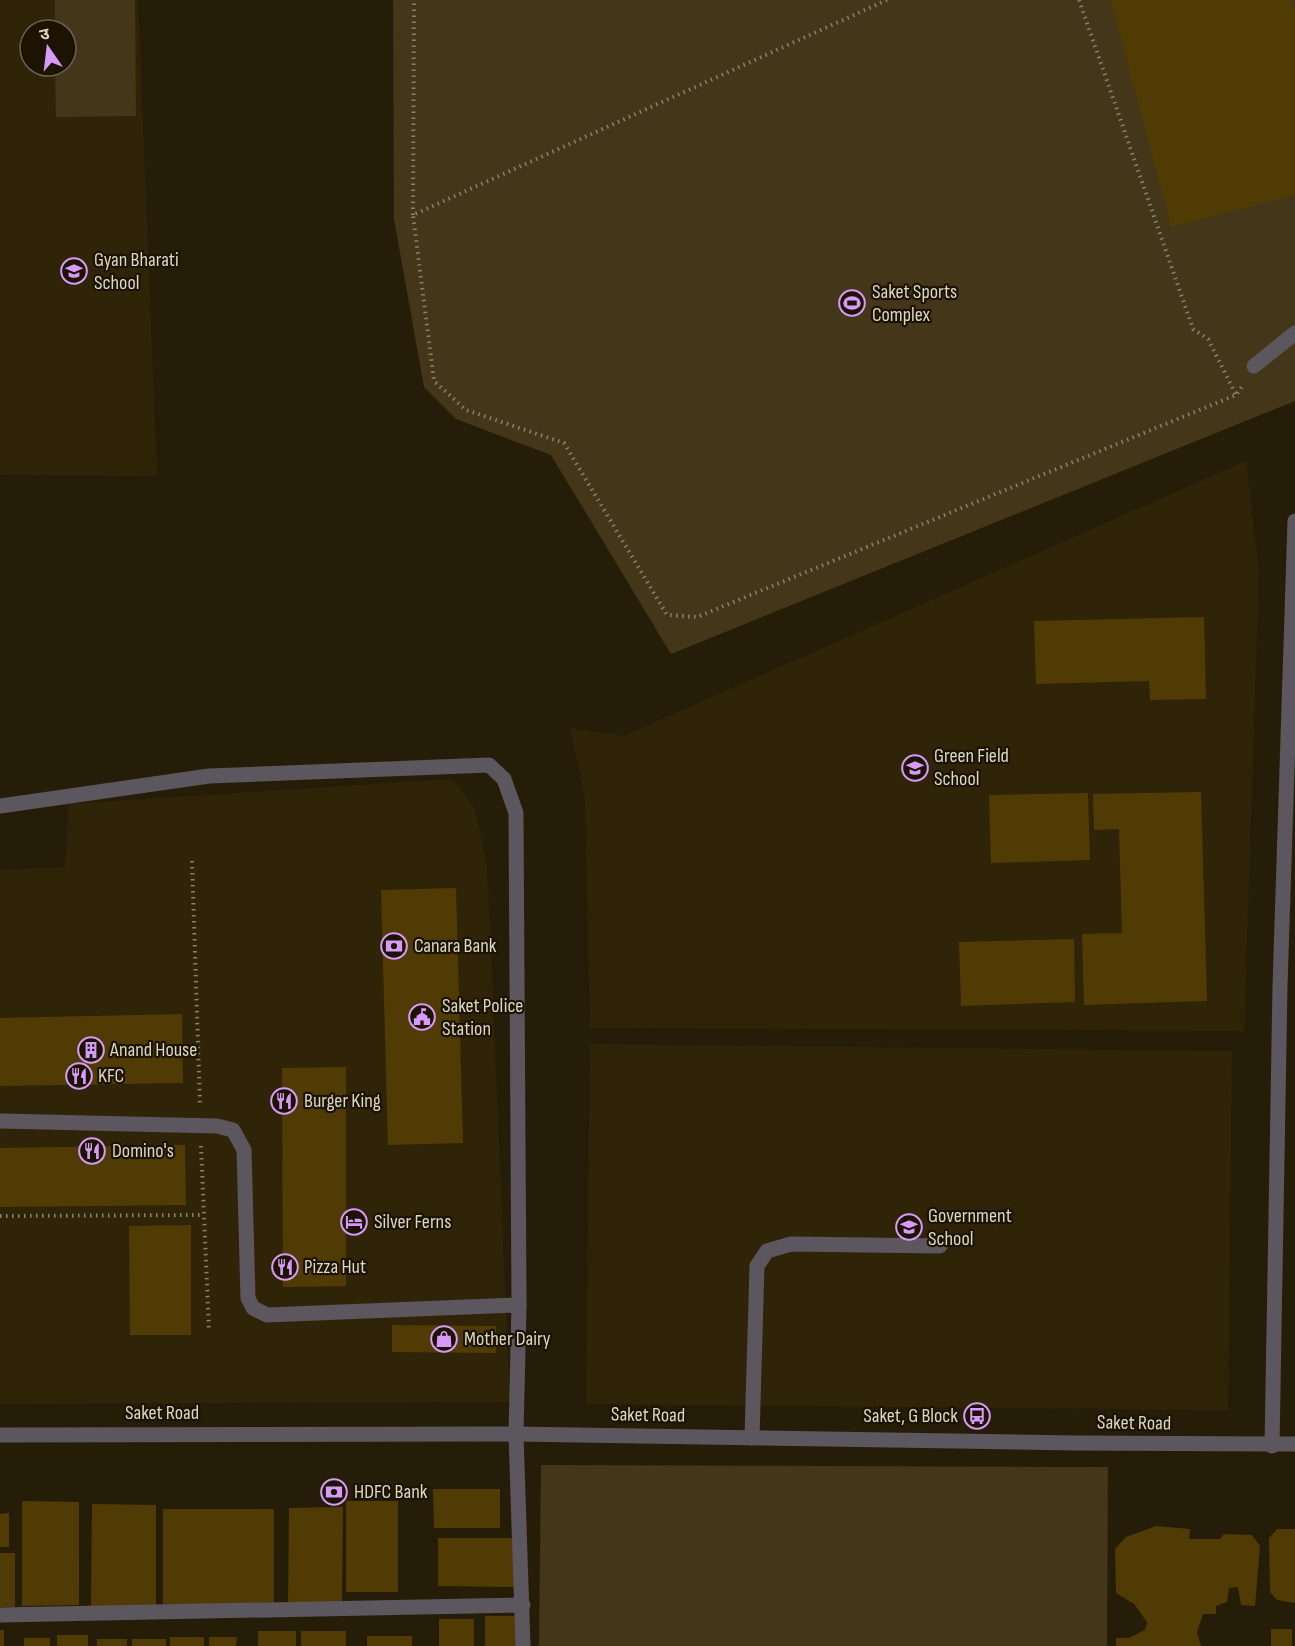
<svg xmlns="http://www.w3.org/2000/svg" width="1295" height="1646" viewBox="0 0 1295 1646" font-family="'Sofia Sans Condensed','Noto Sans Devanagari',sans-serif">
	<rect width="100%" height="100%" fill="#261d09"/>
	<g fill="#302408" fill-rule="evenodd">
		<path d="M0 0H138L157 476 0 475ZM30 30H66V66H30Z"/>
		<path d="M1246 461 1259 572 1244 1031 590 1028 585 799 570 728 624 736Z"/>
		<path d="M452 779 474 807 487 863 510 1402 0 1404V870L65 867 69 804Z"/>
		<path d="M590 1044 1232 1051 1228 1410 586 1404Z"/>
	</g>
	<g fill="#443619">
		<path d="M55 0H135L136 116 56 117 55 66H66V30H55Z"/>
		<path d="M393 0H1295V401L671 654 551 455 456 419 424 387 394 219Z"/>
		<path d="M541 1465 1108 1467 1107 1646H539Z"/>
	</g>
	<g fill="#503b05">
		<path d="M1111 0H1292L1295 10V195L1171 227Z"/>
		<path d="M1204 617 1206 699 1150 700 1149 681 1036 684 1034 621Z"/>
		<path d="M1201 792 1207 1001 1084 1005 1082 934 1122 933 1119 829 1094 830 1093 794Z"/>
		<path d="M1088 793 1090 860 991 863 989 795Z"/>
		<path d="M456 888 463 1143 388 1145 381 890Z"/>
		<path d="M1074 939 1075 1002 961 1006 959 942Z"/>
		<path d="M182 1014 183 1083 0 1086V1018Z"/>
		<path d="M346 1067V1286L283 1287 282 1068Z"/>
		<path d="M185 1145 186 1205 0 1207V1148Z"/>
		<path d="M191 1225V1335H130L129 1226Z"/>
		<path d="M392 1325 496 1326V1353L392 1352Z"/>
		<path d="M433 1489H500V1528H434Z"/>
		<path d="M22 1501 79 1502V1605L22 1606Z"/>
		<rect x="346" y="1501" width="52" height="91"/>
		<path d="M92 1504 156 1505V1608H91Z"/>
		<path d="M343 1507 342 1604 288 1603 289 1508Z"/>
		<path d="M163 1509H274V1606L163 1605Z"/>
		<path d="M9 1513V1547H0V1514Z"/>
		<path d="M1156 1526 1190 1529 1189 1539H1220L1224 1534 1252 1535 1260 1546 1255 1606 1241 1605 1238 1587 1229 1588 1227 1602 1216 1606V1614H1203L1197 1632 1201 1646H1116V1638H1129L1145 1630 1147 1622 1134 1604 1116 1593 1115 1549 1126 1537Z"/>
		<path d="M1277 1529H1295V1603L1277 1600 1270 1592 1269 1538Z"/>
		<path d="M438 1538H514V1587L438 1586Z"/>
		<rect x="0" y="1553" width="15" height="54"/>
		<rect x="485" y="1616" width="31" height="30"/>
		<rect x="439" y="1619" width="35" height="27"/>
		<rect x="1271" y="1629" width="21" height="17"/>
		<rect x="0" y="1630" width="4" height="16"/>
		<rect x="258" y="1631" width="38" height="15"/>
		<rect x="301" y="1631" width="45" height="15"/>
		<rect x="57" y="1635" width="31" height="11"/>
		<rect x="367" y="1636" width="45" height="10"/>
		<rect x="170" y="1637" width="34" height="9"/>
		<path d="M209 1637H237L236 1646H209Z"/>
		<rect x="24" y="1638" width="26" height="8"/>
		<rect x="97" y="1639" width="30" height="7"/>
		<rect x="132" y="1639" width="34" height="7"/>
	</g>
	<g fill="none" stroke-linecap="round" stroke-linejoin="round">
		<g stroke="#888171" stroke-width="4" stroke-dasharray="1.5 4.5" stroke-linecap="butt">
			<path d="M887 0 413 215 434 381 466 410 564 443 667 615 697 617 1236 395 1243 385"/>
			<path d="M1079 0 1193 329 1208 339 1236 395"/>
			<path d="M413 215 414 0"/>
			<path d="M192 861 200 1105"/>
			<path d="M201 1146 209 1331"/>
			<path d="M0 1216 204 1215"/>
		</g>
		<g stroke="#5c565f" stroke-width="15">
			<path d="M1254 366 1295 333"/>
			<path d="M0 806 209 776 489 765 504 779 516 813 519 1305 516 1434 523 1646"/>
			<path d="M0 1121 217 1126 233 1130 244 1150 248 1298 253 1308 267 1315 519 1305"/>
			<path d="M0 1435 516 1434 1077 1443 1295 1444"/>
			<path d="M752 1438 757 1266 767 1251 791 1244 940 1246"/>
			<path d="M1272 1446 1280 986 1295 521"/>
			<path d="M0 1615 523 1605"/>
		</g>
	</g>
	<defs>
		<g id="school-ring" transform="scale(1.35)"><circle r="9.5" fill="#1c1302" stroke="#d89af8" stroke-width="1.5"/><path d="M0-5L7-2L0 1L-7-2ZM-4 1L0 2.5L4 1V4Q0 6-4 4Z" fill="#d89af8"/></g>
		<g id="stadium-ring" transform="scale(1.35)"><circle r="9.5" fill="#1c1302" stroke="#d89af8" stroke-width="1.5"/><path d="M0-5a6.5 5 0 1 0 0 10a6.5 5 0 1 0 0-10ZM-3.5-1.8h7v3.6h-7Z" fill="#d89af8"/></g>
		<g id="bank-ring" transform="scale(1.35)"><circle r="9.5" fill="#1c1302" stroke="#d89af8" stroke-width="1.5"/><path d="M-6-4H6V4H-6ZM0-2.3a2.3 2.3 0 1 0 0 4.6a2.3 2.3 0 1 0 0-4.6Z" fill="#d89af8"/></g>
		<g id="civic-ring" transform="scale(1.35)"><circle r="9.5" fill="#1c1302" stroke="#d89af8" stroke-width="1.5"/><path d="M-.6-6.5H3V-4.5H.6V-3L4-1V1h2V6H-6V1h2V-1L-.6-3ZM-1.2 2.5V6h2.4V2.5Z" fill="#d89af8"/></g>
		<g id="building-ring" transform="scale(1.35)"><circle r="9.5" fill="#1c1302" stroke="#d89af8" stroke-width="1.5"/><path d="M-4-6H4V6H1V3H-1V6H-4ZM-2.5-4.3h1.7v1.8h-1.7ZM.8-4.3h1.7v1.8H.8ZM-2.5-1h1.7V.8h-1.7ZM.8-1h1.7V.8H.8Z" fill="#d89af8"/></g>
		<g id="restaurant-ring" transform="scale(1.35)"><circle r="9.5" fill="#1c1302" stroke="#d89af8" stroke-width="1.5"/><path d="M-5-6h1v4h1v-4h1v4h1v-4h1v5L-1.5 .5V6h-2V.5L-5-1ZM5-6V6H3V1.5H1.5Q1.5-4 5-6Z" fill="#d89af8"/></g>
		<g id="hotel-ring" transform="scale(1.35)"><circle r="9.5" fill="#1c1302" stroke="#d89af8" stroke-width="1.5"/><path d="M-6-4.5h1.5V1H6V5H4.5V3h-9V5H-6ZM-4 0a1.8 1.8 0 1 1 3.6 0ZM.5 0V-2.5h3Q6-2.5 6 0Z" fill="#d89af8"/></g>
		<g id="shop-ring" transform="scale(1.35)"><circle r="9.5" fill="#1c1302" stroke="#d89af8" stroke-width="1.5"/><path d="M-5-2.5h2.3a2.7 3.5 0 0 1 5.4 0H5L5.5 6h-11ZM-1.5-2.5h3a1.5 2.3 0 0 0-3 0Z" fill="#d89af8"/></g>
		<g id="bus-ring" transform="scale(1.35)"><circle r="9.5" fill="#1c1302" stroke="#d89af8" stroke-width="1.5"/><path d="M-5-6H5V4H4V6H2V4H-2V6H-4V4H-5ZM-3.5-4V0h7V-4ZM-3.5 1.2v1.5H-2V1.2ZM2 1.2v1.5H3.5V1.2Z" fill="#d89af8"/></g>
	</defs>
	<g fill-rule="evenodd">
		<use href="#school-ring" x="74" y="271"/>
		<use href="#stadium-ring" x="852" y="303"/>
		<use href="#school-ring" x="915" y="768"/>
		<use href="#bank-ring" x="394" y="946"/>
		<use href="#civic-ring" x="422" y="1017"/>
		<use href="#building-ring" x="91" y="1050"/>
		<use href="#restaurant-ring" x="79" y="1076"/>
		<use href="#restaurant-ring" x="284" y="1101"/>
		<use href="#restaurant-ring" x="92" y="1151"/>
		<use href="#hotel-ring" x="354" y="1222"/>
		<use href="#school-ring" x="909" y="1227"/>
		<use href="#restaurant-ring" x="285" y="1267"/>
		<use href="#shop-ring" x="444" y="1339"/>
		<use href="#bus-ring" x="977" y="1416"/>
		<use href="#bank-ring" x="334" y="1492"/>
	</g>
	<g text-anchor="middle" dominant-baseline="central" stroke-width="4.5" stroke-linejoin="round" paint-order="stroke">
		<g font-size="20" fill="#dcd6c9" stroke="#1c1302" text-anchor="start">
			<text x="94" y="260">Gyan Bharati<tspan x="94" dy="23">School</tspan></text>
			<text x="872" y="292">Saket Sports<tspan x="872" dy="23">Complex</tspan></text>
			<text x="934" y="756">Green Field<tspan x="934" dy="23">School</tspan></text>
			<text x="414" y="946">Canara Bank</text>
			<text x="442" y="1006">Saket Police<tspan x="442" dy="23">Station</tspan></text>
			<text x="110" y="1050">Anand House</text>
			<text x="98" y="1076">KFC</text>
			<text x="304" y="1101">Burger King</text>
			<text x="112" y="1151">Domino's</text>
			<text x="928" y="1216">Government<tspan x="928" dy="23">School</tspan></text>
			<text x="374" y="1222">Silver Ferns</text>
			<text x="304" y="1267">Pizza Hut</text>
			<text x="464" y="1339">Mother Dairy</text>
			<text x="958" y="1416" text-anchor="end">Saket, G Block</text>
			<text x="354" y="1492">HDFC Bank</text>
		</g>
		<g font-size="20" fill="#dcd6c9" stroke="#1c1302">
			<text x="162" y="1413">Saket Road</text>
			<text transform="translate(648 1415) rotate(1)">Saket Road</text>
			<text transform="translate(1134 1423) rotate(1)">Saket Road</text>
		</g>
	</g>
	<g transform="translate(48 48) rotate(346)"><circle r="28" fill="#1c1302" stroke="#696152" stroke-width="1.5"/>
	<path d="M0-4.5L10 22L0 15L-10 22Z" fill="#d89af8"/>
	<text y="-9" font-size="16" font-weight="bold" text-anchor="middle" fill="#dcd6c9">उ</text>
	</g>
</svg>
